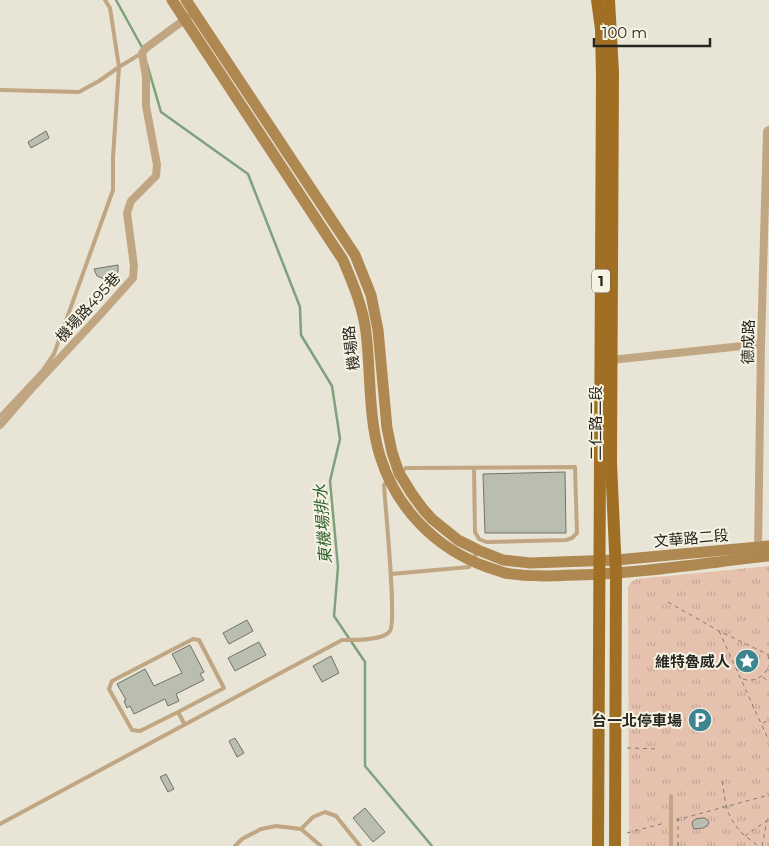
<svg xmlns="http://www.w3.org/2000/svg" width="769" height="846" viewBox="0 0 769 846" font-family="Montserrat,'Noto Sans TC',sans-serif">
	<defs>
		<pattern id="park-tufts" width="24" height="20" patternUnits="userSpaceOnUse" patternTransform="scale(1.25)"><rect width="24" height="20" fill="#e6c1ad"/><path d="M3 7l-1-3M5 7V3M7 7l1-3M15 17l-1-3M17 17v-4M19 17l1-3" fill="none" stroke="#c5a695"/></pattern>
	</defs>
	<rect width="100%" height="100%" fill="#e9e5d6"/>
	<path fill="url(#park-tufts)" d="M769 566V846H629L628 587 631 582 637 579Z"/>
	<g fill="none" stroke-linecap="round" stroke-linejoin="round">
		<g stroke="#7ea27c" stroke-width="2.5">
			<path d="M116 0 143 49"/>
			<path d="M147 64 161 112 248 174 300 307 301 335 332 386 340 439 330 481 338 567 334 616 365 662V766L432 846"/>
		</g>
	</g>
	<g fill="#babeb0" stroke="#6f7366">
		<path d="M46 131 49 138 31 148 28 142Z"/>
		<path d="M118 265V272L112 278 104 279 97 276 94 269Z"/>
		<path d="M565 472 566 533H485L483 474Z"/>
		<path d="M247 620 253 631 229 644 223 633Z"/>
		<path d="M259 642 266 655 235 671 228 658Z"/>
		<path d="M190 645 204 672 200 674 204 680 176 694 179 701 168 706 165 699 134 714 130 706 127 708 124 701 126 700 117 684 145 669 154 686 182 673 172 654Z"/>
		<path d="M331 656 339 673 322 682 313 666Z"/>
		<path d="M235 738 244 753 237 757 229 741Z"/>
		<path d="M166 774 174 789 168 792 160 777Z"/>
		<path d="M365 808 385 832 373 842 353 818Z"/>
		<path d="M701 818H705L708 821 709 823 707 826 703 828 694 829 692 824 693 821 696 819Z"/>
	</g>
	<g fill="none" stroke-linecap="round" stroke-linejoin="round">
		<g stroke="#807d74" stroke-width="1" stroke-dasharray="4 4" stroke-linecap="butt">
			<path d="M668 602 719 631 769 655"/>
			<path d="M719 631 769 741"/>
			<path d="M768 655 769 662"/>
			<path d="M763 677 769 683"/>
			<path d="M743 679C754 683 766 676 769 665"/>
			<path d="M763 723 769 720"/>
			<path d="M627 748 659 749"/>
			<path d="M722 781C726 805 726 818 745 836 749 839 754 842 758 846"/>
			<path d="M676 820 769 795"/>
			<path d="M627 833 665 823"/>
			<path d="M745 836 769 819"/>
			<path d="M678 846V820"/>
			<path d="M762 846 767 820"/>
		</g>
		<g stroke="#c1a683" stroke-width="4">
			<path d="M0 90 79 92 99 81 119 67 142 53"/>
			<path d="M0 416 43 370 54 354 113 190V157L119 67 110 8 105 0"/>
			<path d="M401 472 406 468 575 467 577 533 572 538 566 540 486 542 479 539 475 532 474 468"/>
			<path d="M391 574 469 567 478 551"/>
			<path d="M178 712 140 731 132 730 109 689 112 681 193 639 199 640 224 688 178 712 184 723"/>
			<path d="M0 824 342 640C353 640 383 641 390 631 397 620 385 505 384 485L387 481"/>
			<path d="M301 829 313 817 325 812 336 816 360 846"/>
			<path d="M235 846 242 839 261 829 276 826 301 829 321 846"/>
			<path d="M671 846V796"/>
		</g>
		<g stroke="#c1a683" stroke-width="8">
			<path d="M611 360 761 344"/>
			<path d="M0 425 33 387 99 316 133 278 134 266 127 213 131 201 156 176 157 165 146 106V77L142 53 146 48 188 17"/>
			<path d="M758 551 761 344 767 131 769 130"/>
		</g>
		<g stroke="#ae8751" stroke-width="11">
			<path d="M172 0 343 260C353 284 363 307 366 332 371 373 368 417 380 456 396 508 436 549 487 567 493 569 499 571 505 573 529 577 552 576 577 575 641 573 705 563 769 556"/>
			<path d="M186 0 355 255 371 295 378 330 387 428 392 452 399 473 412 494 423 509 432 519 458 540 478 550 503 560 530 563 616 560 769 546"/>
		</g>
		<g stroke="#a06f24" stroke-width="12">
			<path d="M597 0 601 29 602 77 598 846"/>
			<path d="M609 0 613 72 611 463 616 573 615 846"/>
		</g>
	</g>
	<defs>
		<g id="sight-disc" transform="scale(1.25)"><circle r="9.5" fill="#3f8491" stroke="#f6f3e3"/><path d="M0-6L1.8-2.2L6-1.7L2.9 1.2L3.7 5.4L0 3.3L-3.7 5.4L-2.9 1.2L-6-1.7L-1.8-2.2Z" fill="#fff"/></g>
		<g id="parking-disc" transform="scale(1.25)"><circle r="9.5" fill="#3f8491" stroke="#f6f3e3"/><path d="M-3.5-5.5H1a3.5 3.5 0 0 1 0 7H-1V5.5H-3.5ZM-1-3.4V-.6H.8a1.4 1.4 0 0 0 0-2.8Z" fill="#fff"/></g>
	</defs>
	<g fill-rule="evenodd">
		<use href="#sight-disc" x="747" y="661"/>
		<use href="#parking-disc" x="700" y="720"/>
	</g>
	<g text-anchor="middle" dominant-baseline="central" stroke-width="4" stroke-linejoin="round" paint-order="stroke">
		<rect fill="#f6f3e3" stroke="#66645b" stroke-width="1" x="592" y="269.5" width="18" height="23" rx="4"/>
		<g font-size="14" font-weight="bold" fill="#282621">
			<text x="601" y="281">1</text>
		</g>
		<g font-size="15" fill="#282621" stroke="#f6f3e3">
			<text transform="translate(88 307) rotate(-48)">機場路495巷</text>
			<text transform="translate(748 342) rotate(-89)">德成路</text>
			<text transform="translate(351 348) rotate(-97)">機場路</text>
			<text transform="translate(595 423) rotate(-90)">二仁路二段</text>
			<text transform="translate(691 538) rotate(-5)">文華路二段</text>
		</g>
		<g font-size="15" font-weight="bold" fill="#282621" stroke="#f6f3e3" text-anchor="end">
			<text x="730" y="661">維特魯威人</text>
			<text x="682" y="720">台一北停車場</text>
		</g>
		<g font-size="16" font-style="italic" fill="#2d5f2c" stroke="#f6f3e3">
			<text transform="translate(323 524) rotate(-94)">東機場排水</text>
		</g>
	</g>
	<path d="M594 38v8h116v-8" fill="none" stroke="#282621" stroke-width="2.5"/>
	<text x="602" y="38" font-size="15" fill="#282621" stroke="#f6f3e3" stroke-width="4" paint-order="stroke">100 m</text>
</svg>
